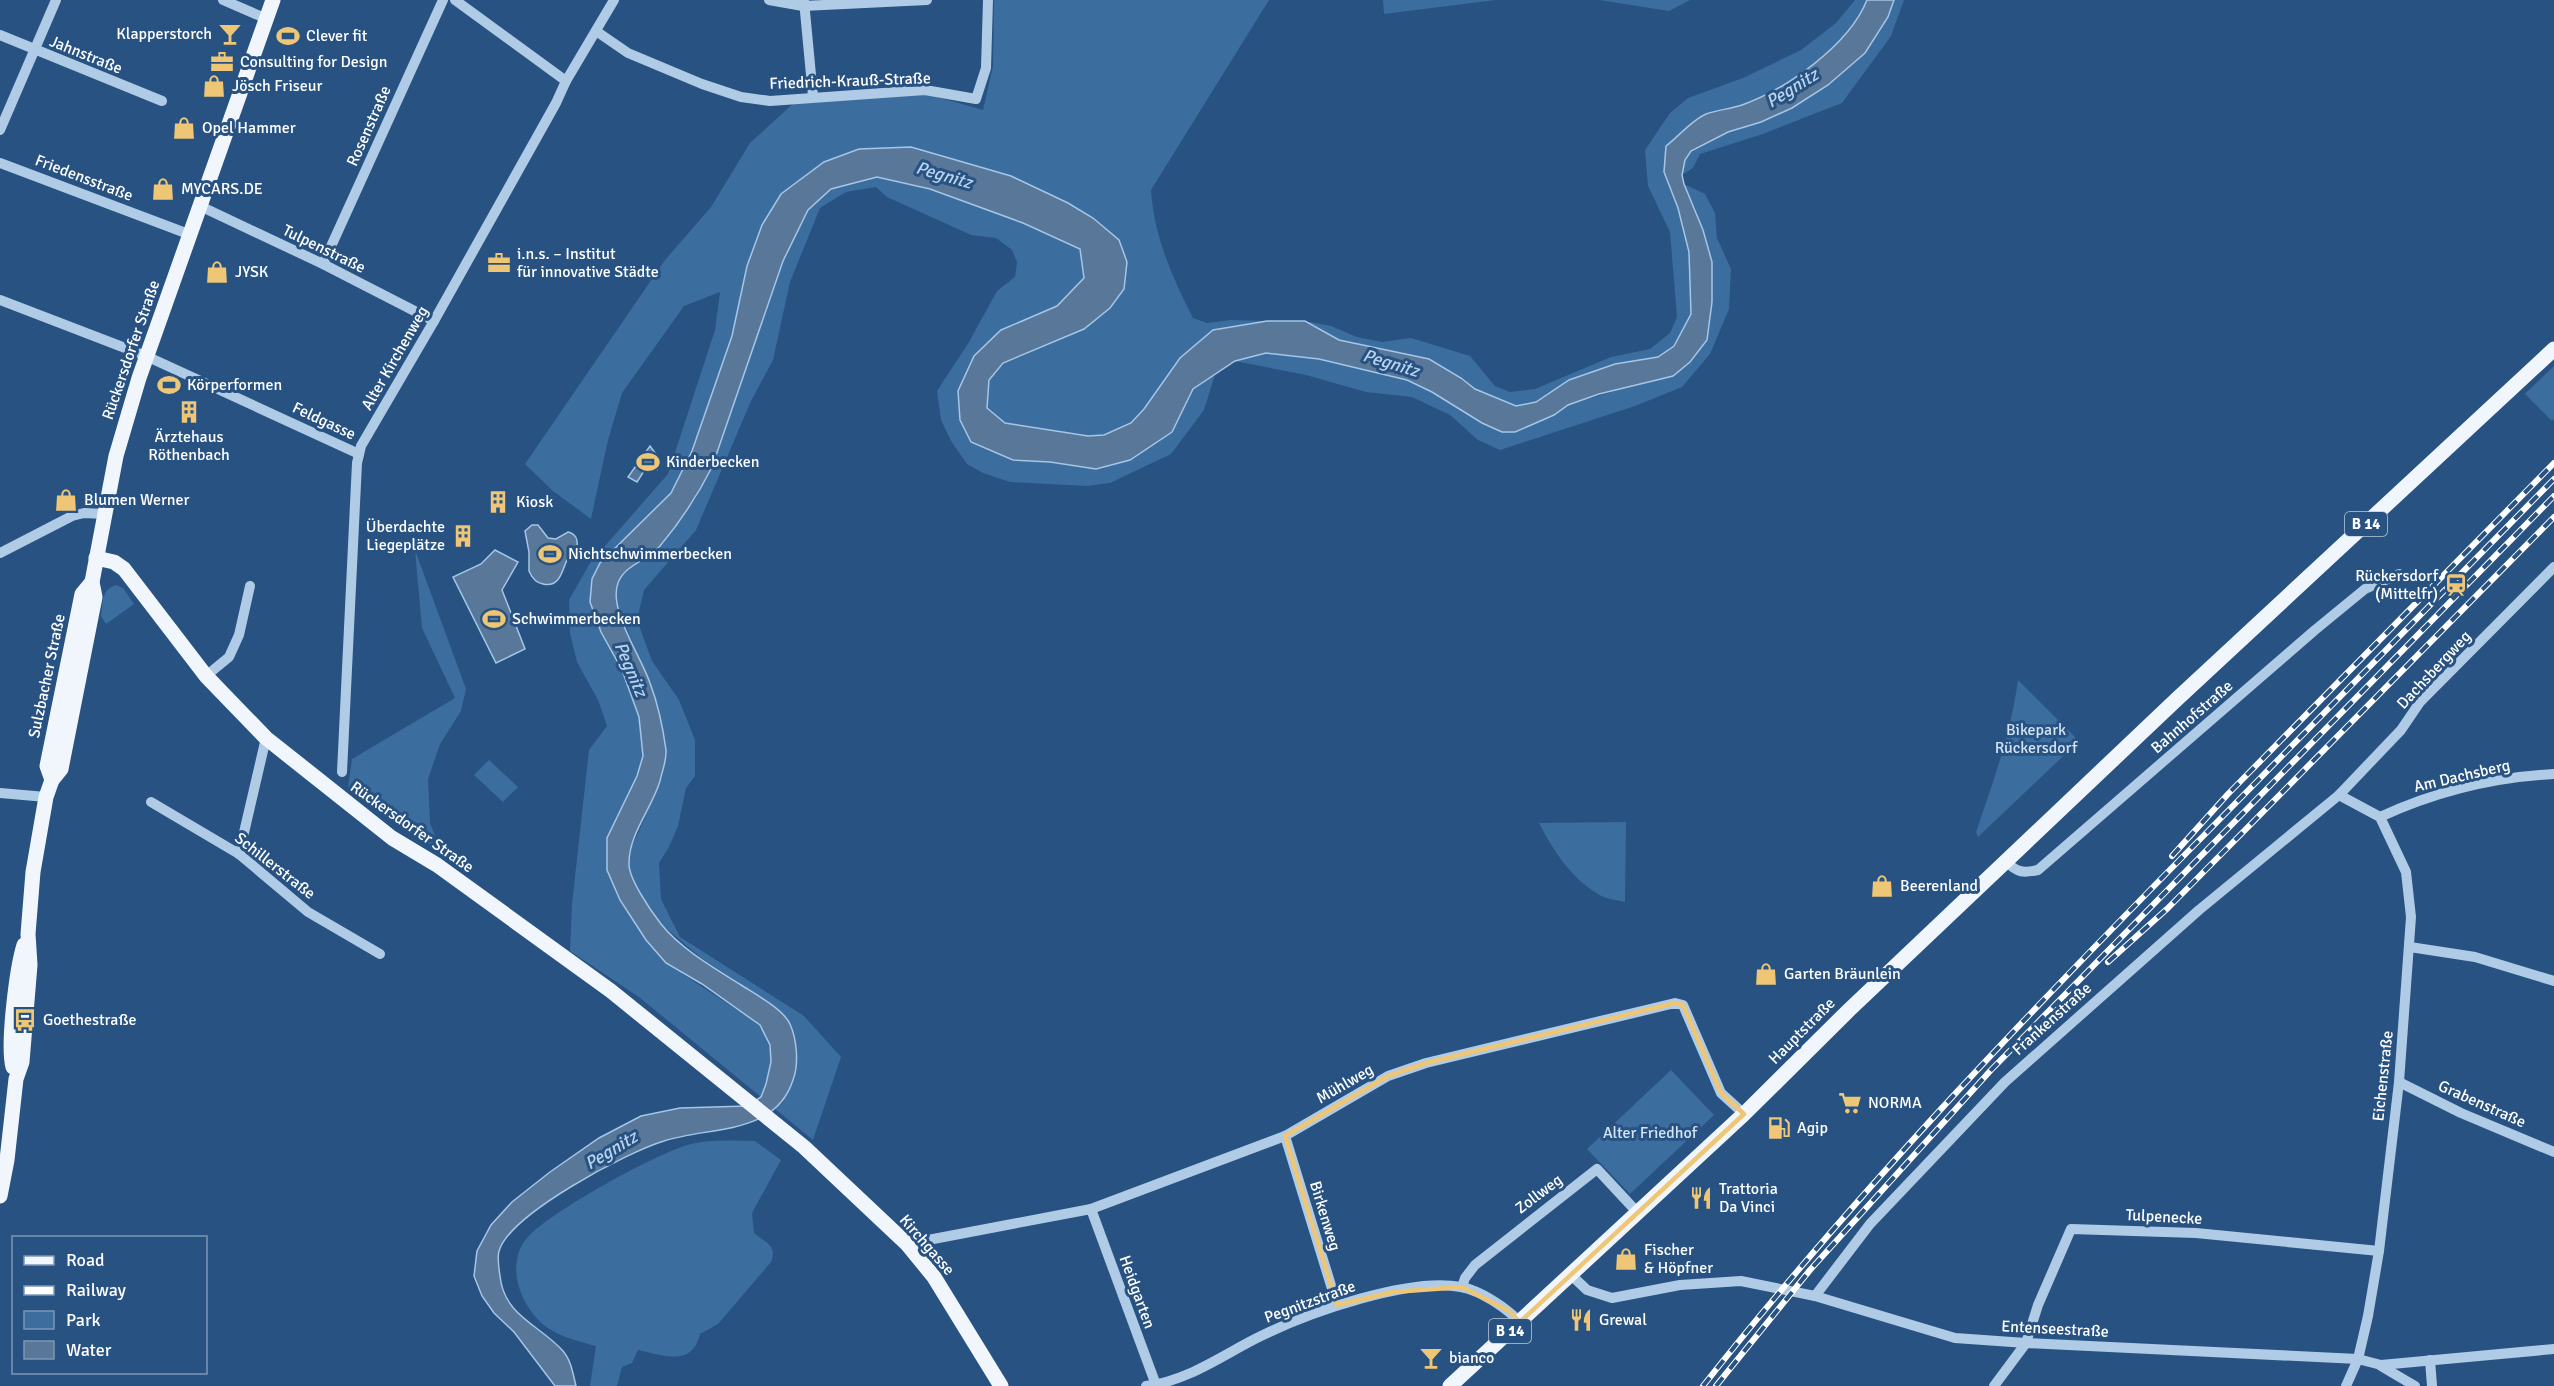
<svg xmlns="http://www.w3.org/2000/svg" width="2554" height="1386" viewBox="0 0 2554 1386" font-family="Signika,sans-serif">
	<rect width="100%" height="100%" fill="#275282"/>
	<g fill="#3c6d9f">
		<path d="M994 0H1269L1151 190C1154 236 1172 277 1193 318L1207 323 1230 320 1267 321 1213 330 1131 423 1104 435 1088 436 1004 423 987 408 989 380 1002 363 1110 308 1124 289 1127 262 1119 240 1093 218 1068 203 859 149 824 162 781 194 762 225 747 266 732 336 692 451 671 493 600 563 601 632 622 670 639 718 643 756 607 870 620 900 646 940 666 963 760 1025 770 1045 771 1062 766 1084 761 1097 639 997 570 951 572 904 589 750 607 726 598 700 577 662 570 633 569 600 590 563 668 474 715 330 720 292 684 306 622 393 608 440 591 519 553 491 525 464 665 260 711 207 750 143 796 101 923 93 983 110 993 66Z"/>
		<path d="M1383 0H1496L1384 14Z"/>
		<path d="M1599 0H1690L1669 11Z"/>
		<path d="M1855 0H1867C1849 45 1787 89 1742 105 1730 109 1717 110 1706 114 1692 120 1678 137 1666 146L1664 172 1678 208 1689 252 1691 314 1674 346 1658 357 1615 364 1569 380 1536 402 1515 406 1491 397 1475 389 1461 378 1408 354 1339 340 1305 321 1331 326 1357 337 1382 342 1411 338 1470 356 1495 386 1510 392 1535 389 1611 357 1650 349 1670 333 1677 317 1670 232 1648 186 1645 150 1670 113 1688 98 1743 78 1801 50 1836 23Z"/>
		<path d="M1894 0H1904L1891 36 1842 103 1763 134 1700 154 1693 168 1682 175 1685 160 1691 152 1728 132 1761 122 1792 108 1828 85 1888 17Z"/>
		<path d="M877 177 930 189 1023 223 1080 249 1084 278 1057 306 1001 330 960 420 971 442 1013 460 1050 462 1096 469 1130 460 1172 432 1193 389 1216 371 1204 410 1171 454 1110 483 1087 486 1010 482 983 473 967 464 951 441 941 420 937 391 969 342 997 291 1015 277 1017 262 1012 250 996 238 971 235 887 197 876 187 846 192 820 208 790 282 773 360 751 401 696 530 644 590 637 620 652 661 679 700 695 740V776L686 788 678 826 669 847 659 863 661 899 680 937 804 1016 841 1057 813 1140 774 1108 783 1102 768 1003 700 957 662 925 637 887 628 866 632 846 658 788 667 755 651 685 616 604 618 581 636 562 658 550 696 498 712 467 783 261 808 210 831 189Z"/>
		<path d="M1684 184 1705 194 1715 213 1717 238 1731 269 1729 309 1710 354 1682 387 1635 406 1500 450 1478 440 1450 415 1412 397 1366 392 1306 375 1235 361 1266 353 1319 359 1374 371 1407 380 1432 392 1482 423 1515 432 1554 415 1568 405 1645 382 1673 376 1690 362 1707 340 1712 302V262L1695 208Z"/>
		<path d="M2554 366V419L2552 421 2525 394Z"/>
		<path d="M415 550 466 689 461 711 440 744 428 779 430 823 442 853 348 788 352 759 455 698 422 628Z"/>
		<path d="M116 585 123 588 134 604 106 624 101 616C103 602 101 590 116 585Z"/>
		<path d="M2018 680 2079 741 1978 837 1976 832C1993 782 2011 733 2018 680Z"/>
		<path d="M489 760 518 787 503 802 474 775Z"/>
		<path d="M1626 822 1625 902C1617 900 1605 899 1598 894 1571 878 1553 850 1539 823Z"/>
		<path d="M1671 1070 1714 1115 1630 1194 1587 1149Z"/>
		<path d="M755 1141 781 1160 752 1213 754 1233C764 1242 778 1245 771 1262L718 1324 700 1334C692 1368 663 1355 638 1350L632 1363 622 1367 617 1386H590L596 1346C580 1342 558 1336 545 1326 520 1306 504 1263 528 1237 550 1212 658 1152 691 1144 711 1139 735 1141 755 1141Z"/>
	</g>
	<g fill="#597798" stroke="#a4c6e7" stroke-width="1.5">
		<path d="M1867 0H1894L1888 17 1865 53 1828 85 1792 108 1761 122 1728 132 1691 151 1685 160 1682 175 1684 184 1703 230 1712 262V302L1707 340 1690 362 1673 376 1599 394 1568 405 1554 415 1515 432H1502L1482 423 1432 392 1407 380 1319 359 1266 353 1235 361 1193 389 1172 432 1130 460 1096 469 1050 462 1013 460 971 442 960 420 958 391 974 356 1001 330 1057 306 1084 278 1080 249 1023 223 930 189 877 177 831 189 808 210 783 261 712 467C698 495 680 522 660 546 649 560 625 564 618 583 608 610 641 656 650 683 658 704 663 728 666 750 667 760 662 771 660 781 652 808 629 834 629 863 628 878 651 911 661 924 681 949 714 968 741 985 755 994 783 1009 790 1024 797 1040 799 1064 793 1080 775 1136 710 1126 664 1141 627 1152 510 1214 499 1251 497 1258 499 1269 500 1276 504 1316 540 1325 563 1351 571 1360 573 1374 576 1386H555L514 1332 494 1313 482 1296 474 1276 477 1251 491 1225 512 1202 550 1172 599 1138 641 1116 680 1108 747 1106 761 1097 766 1084 771 1062 770 1045 760 1025 702 984 666 963 646 940 620 900 607 870V838L637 776 643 756 639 717 622 670 601 632 590 602 592 579 600 563 671 493 692 451 732 336 747 266 762 225 781 194 824 162 859 149 911 147 1011 176 1068 203 1093 218 1119 240 1127 262 1124 289 1110 308 1084 329 1003 363 989 380 987 408 1005 423 1088 436 1104 435 1131 423 1144 409 1180 358 1213 330 1267 321H1305L1339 340 1429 359 1461 378 1475 389 1516 406 1536 402 1569 380 1615 364 1658 357 1674 346 1691 314 1689 252 1678 208 1664 172 1666 146C1678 137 1692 120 1706 114 1717 110 1730 109 1742 105 1787 89 1849 45 1867 0Z"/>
		<path d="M650 446 658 457 657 470 644 471 637 482 628 477Z"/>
		<path d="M532 525H538L548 538 556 539 568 532C576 534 578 539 577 547 574 551 570 554 568 558 562 569 561 588 543 584 536 583 532 578 529 571V552L525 531Z"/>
		<path d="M495 550 518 562 502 590 525 649 496 663 453 577 481 564Z"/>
	</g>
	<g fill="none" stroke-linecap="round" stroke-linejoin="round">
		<g stroke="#afcbe6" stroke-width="10">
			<path d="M223 0 267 19"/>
			<path d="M455 0 566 81"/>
			<path d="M769 0 803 6 927 0"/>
			<path d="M804 1 813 96"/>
			<path d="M596 31 628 53 702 84 741 97 770 101 925 90 976 99 986 68 988 0"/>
			<path d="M0 35 162 101"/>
			<path d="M0 130 56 0"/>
			<path d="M0 163 191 235"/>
			<path d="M200 206 323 264 434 321"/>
			<path d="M323 264 443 0"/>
			<path d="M0 300 146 356 359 454"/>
			<path d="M0 553 72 516 84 513 104 514"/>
			<path d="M206 676 229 657 239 635 250 586"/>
			<path d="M342 772 357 463 361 446 434 321 556 103 566 81 614 0"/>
			<path d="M0 793 46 797"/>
			<path d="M2339 795 2380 817 2406 872 2411 917 2399 1082 2379 1251 2368 1316 2358 1359 2346 1386"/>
			<path d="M151 802 239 854 308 912 380 954"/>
			<path d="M2380 817C2434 792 2495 777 2554 774"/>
			<path d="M239 854 266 738"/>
			<path d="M2007 862C2017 873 2024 873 2038 870L2315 630 2365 589 2399 574"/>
			<path d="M2410 947 2475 957 2554 981"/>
			<path d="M2399 1082 2461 1113 2554 1152"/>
			<path d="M1285 1136 1337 1305"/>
			<path d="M1091 1209 1156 1385"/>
			<path d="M907 1244 1091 1209 1285 1136 1388 1076 1426 1063 1675 1003 1683 1005 1721 1093 1744 1114"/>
			<path d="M1570 1274 1587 1290 1612 1298 1680 1285 1741 1281 1815 1296 1955 1338 2026 1343 2358 1359 2381 1365 2554 1349"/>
			<path d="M1462 1287 1465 1278 1475 1265 1597 1169 1637 1212"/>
			<path d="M1815 1296 1870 1224 2005 1082 2199 910 2339 795 2401 730 2420 702 2554 567"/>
			<path d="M2430 1360 2432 1386"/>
			<path d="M2381 1366 2415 1386"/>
			<path d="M1146 1386C1189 1381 1225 1353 1263 1335 1310 1312 1410 1277 1461 1287 1482 1291 1506 1308 1520 1322"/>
			<path d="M1994 1386 2026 1343 2038 1305 2071 1229 2196 1233 2379 1251"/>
		</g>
		<g stroke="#f1f6fd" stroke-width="15">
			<path d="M96 558 114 562 124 569 206 676 266 738 392 838 437 865 611 991 804 1147 907 1244 934 1277 1001 1386"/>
			<path d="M52 780 47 766 82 594 92 582"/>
			<path d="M13 1067C7 1045 17 967 24 945"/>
			<path d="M0 1196 7 1160 16 1079 22 1062 30 965 28 934 33 872 46 797 52 780 61 769 95 597 92 582 116 456 139 378 273 0"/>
			<path d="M1450 1386 1744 1114 1849 1010 2177 699 2554 349"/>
		</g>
		<g stroke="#fff" stroke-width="6">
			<g id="rail">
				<path d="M2172 856 2228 794 2554 463"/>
				<path d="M2108 962 2168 908 2554 517"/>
				<path d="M1703 1386C1862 1185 2041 1000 2221 818 2332 705 2443 592 2554 479"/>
				<path d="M1716 1386 1810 1270 1991 1070 2554 496"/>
			</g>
		</g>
		<use href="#rail" stroke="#275282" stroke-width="4" stroke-dasharray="11" stroke-linecap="butt"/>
	</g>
	<path fill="none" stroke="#eec675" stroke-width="4.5" stroke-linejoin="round" d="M1675 1003 1683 1005 1721 1093 1744 1114 1520 1322 1509 1311 1462 1287 1393 1292 1337 1305 1285 1136 1388 1076 1426 1063Z"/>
	<defs>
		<g id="bar-bare" transform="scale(1.8)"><path d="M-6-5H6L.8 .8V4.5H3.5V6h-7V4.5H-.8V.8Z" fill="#eec675" stroke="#275282" stroke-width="2.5" paint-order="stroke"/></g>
		<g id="stadium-bare" transform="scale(1.8)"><path d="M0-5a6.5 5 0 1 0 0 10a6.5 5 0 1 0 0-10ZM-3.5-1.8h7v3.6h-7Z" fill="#eec675" stroke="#275282" stroke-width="2.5" paint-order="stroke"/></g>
		<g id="office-bare" transform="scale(1.8)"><path d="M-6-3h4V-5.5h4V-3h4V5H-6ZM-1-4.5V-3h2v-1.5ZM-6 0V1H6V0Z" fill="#eec675" stroke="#275282" stroke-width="2.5" paint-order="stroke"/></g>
		<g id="shop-bare" transform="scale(1.8)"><path d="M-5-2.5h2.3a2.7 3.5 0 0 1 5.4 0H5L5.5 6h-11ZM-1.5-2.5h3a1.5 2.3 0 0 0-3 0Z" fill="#eec675" stroke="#275282" stroke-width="2.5" paint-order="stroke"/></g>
		<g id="building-bare" transform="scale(1.8)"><path d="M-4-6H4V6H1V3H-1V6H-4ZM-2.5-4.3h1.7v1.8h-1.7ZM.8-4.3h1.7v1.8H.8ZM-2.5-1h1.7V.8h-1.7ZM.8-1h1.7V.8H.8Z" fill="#eec675" stroke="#275282" stroke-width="2.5" paint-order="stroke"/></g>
		<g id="station-bare" transform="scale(1.8)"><path d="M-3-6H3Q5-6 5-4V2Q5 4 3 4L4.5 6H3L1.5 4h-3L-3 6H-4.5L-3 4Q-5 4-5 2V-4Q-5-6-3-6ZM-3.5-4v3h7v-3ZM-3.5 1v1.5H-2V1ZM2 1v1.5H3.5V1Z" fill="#eec675" stroke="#275282" stroke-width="2.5" paint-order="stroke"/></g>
		<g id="bus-bare" transform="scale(1.8)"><path d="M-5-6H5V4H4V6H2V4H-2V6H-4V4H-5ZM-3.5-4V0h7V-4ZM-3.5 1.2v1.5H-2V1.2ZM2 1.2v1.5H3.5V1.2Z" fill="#eec675" stroke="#275282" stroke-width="2.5" paint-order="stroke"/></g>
		<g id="supermarket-bare" transform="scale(1.8)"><path d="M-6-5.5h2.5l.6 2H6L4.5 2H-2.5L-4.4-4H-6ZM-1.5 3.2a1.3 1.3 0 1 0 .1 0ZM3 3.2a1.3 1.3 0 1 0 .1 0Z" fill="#eec675" stroke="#275282" stroke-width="2.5" paint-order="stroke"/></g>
		<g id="fuel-bare" transform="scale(1.8)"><path d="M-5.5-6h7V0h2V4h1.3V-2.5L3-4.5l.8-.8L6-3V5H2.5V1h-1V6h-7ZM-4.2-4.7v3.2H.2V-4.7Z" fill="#eec675" stroke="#275282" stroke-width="2.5" paint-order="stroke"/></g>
		<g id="restaurant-bare" transform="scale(1.8)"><path d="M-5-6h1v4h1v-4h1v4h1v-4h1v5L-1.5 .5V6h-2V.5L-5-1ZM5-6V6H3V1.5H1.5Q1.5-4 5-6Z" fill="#eec675" stroke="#275282" stroke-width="2.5" paint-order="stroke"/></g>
	</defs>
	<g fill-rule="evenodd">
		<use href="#bar-bare" x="230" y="34"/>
		<use href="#stadium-bare" x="288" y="36"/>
		<use href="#office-bare" x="222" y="62"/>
		<use href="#shop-bare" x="214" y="86"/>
		<use href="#shop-bare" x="184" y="128"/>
		<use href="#shop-bare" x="163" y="189"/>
		<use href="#office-bare" x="499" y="263"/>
		<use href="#shop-bare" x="217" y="272"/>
		<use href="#stadium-bare" x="169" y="385"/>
		<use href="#building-bare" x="189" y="412"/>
		<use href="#stadium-bare" x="648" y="462"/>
		<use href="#shop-bare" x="66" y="500"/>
		<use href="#building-bare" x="498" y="502"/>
		<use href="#building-bare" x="463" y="536"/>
		<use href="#stadium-bare" x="550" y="554"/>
		<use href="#station-bare" x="2456" y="585"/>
		<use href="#stadium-bare" x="494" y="619"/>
		<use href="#shop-bare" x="1882" y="886"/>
		<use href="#shop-bare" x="1766" y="974"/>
		<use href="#bus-bare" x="25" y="1020"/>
		<use href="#supermarket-bare" x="1850" y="1103"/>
		<use href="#fuel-bare" x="1779" y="1128"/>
		<use href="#restaurant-bare" x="1701" y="1198"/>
		<use href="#shop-bare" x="1626" y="1259"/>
		<use href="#restaurant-bare" x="1581" y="1320"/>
		<use href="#bar-bare" x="1431" y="1358"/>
	</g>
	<g text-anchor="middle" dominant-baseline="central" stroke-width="6" stroke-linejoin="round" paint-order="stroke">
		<g fill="#275282" stroke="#becbda" stroke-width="1.5">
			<rect x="2345" y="512" width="42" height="24" rx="4.5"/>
			<rect x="1489" y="1319" width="42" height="24" rx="4.5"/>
		</g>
		<g font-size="15" font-weight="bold" fill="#fff">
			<text x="2366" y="524">B 14</text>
			<text x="1510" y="1331">B 14</text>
		</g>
		<g font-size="16" fill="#fff" stroke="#275282" text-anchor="start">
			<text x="212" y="34" text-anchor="end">Klapperstorch</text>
			<text x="306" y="36">Clever fit</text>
			<text x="240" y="62">Consulting for Design</text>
			<text x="232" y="86">Jösch Friseur</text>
			<text x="202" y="128">Opel Hammer</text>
			<text x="181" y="189">MYCARS.DE</text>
			<text x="517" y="254">i.n.s. – Institut<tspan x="517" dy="18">für innovative Städte</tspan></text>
			<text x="235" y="272">JYSK</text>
			<text x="187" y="385">Körperformen</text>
			<text x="189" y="437" text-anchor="middle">Ärztehaus<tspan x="189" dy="18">Röthenbach</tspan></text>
			<text x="666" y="462">Kinderbecken</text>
			<text x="84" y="500">Blumen Werner</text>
			<text x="516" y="502">Kiosk</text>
			<text x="445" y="527" text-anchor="end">Überdachte<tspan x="445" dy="18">Liegeplätze</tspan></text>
			<text x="568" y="554">Nichtschwimmerbecken</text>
			<text x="2438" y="576" text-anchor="end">Rückersdorf<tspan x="2438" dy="18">(Mittelfr)</tspan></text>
			<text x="512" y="619">Schwimmerbecken</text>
			<text x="1900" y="886">Beerenland</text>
			<text x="1784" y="974">Garten Bräunlein</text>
			<text x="43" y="1020">Goethestraße</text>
			<text x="1868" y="1103">NORMA</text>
			<text x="1797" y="1128">Agip</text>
			<text x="1719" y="1189">Trattoria<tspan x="1719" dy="18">Da Vinci</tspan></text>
			<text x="1644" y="1250">Fischer<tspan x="1644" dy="18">&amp; Höpfner</tspan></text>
			<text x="1599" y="1320">Grewal</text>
			<text x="1449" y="1358">bianco</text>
		</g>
		<g font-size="16" fill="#fff" stroke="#275282">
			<text transform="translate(86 55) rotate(22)">Jahnstraße</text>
			<text transform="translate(850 81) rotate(-2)">Friedrich-Krauß-Straße</text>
			<text transform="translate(369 126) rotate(-66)">Rosenstraße</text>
			<text transform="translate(84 178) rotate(21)">Friedensstraße</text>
			<text transform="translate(324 249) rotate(26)">Tulpenstraße</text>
			<text transform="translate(131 350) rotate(-71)">Rückersdorfer Straße</text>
			<text transform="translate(395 358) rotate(-60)">Alter Kirchenweg</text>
			<text transform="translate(324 421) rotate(25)">Feldgasse</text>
			<text transform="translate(2434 670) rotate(-47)">Dachsbergweg</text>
			<text transform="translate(47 676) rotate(-78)">Sulzbacher Straße</text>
			<text transform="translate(2192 717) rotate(-41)">Bahnhofstraße</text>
			<text transform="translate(2462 776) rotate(-13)">Am Dachsberg</text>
			<text transform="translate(412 827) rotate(35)">Rückersdorfer Straße</text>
			<text transform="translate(275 866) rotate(38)">Schillerstraße</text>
			<text transform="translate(2052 1019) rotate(-42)">Frankenstraße</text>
			<text transform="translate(1802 1031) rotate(-45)">Hauptstraße</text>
			<text transform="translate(2383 1076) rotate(-84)">Eichenstraße</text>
			<text transform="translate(1345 1084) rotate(-30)">Mühlweg</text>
			<text transform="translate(2482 1104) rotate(24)">Grabenstraße</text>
			<text transform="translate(1539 1194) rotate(-37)">Zollweg</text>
			<text transform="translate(1325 1216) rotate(73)">Birkenweg</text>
			<text transform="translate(2164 1217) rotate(3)">Tulpenecke</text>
			<text transform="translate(927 1245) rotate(49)">Kirchgasse</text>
			<text transform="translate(1137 1292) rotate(70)">Heidgarten</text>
			<text transform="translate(1310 1302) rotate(-20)">Pegnitzstraße</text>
			<text transform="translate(2055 1329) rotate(3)">Entenseestraße</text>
		</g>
		<g font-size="16" fill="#d3e4f5" stroke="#275282">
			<text x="2036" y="730">Bikepark<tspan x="2036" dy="18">Rückersdorf</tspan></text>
			<text x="1650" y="1133">Alter Friedhof</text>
		</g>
		<g font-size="18" font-style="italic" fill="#bbd4ee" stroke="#275282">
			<text transform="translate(1792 88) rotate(-32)">Pegnitz</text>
			<text transform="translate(944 175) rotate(16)">Pegnitz</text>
			<text transform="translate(1391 363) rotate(17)">Pegnitz</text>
			<text transform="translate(631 669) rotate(67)">Pegnitz</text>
			<text transform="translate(611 1150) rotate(-31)">Pegnitz</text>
		</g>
	</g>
	<rect x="12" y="1236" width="195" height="138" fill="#275282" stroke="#7d97b4" stroke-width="1.5"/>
	<rect x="24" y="1256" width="30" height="9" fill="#f1f6fd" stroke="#7d97b4" stroke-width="1.5"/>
	<text x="66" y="1266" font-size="18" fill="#ffffff">Road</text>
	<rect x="24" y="1286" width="30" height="9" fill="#ffffff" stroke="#7d97b4" stroke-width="1.5"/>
	<text x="66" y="1296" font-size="18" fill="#ffffff">Railway</text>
	<rect x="24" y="1311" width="30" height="18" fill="#3c6d9f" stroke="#7d97b4" stroke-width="1.5"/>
	<text x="66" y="1326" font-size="18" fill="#ffffff">Park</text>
	<rect x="24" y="1341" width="30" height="18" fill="#597798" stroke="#7d97b4" stroke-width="1.5"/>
	<text x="66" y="1356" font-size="18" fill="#ffffff">Water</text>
</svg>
